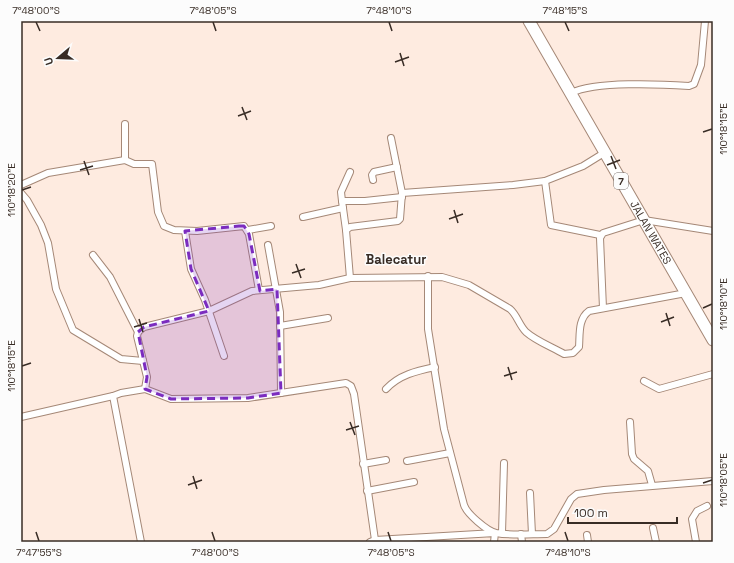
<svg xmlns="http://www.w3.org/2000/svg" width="734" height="563" viewBox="0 0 734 563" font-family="'Space Grotesk',sans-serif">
	<rect width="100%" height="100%" fill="#feebe0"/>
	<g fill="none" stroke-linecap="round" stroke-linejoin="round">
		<g stroke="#a58877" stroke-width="8">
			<g id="street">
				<path d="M571 93C595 81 661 84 689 86L694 84 701 65 705 21"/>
				<path d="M125 160V124"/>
				<path d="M373 180 372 175 374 172 397 167"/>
				<path d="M545 181 551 225 600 235"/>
				<path d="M21 185 48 173 125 160 134 164H152L158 212 164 226 174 230 197 231 244 226 249 234 259 290"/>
				<path d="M21 193 27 200 41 225 48 243 56 289 73 330 121 359 143 361"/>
				<path d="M402 193 513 185 545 181 583 166 604 153"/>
				<path d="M342 201 341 192 350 172"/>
				<path d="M303 217 343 208"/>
				<path d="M248 230 271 226"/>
				<path d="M346 230 342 201H365L402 197"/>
				<path d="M185 231 191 269 205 300 224 356"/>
				<path d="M268 245 280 312 281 393"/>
				<path d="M93 255 110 277 138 332"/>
				<path d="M428 276V329L444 429 464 505C467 514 487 531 496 533 512 536 531 534 547 534L554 529 571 499 577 494 604 490 713 481"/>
				<path d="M350 278 346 230 350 227 398 221 400 219 402 193 391 138"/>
				<path d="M603 308 600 238 603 233 644 220 713 231"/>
				<path d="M280 326 328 318"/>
				<path d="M644 381 659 389 713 374"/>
				<path d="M145 389 147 377 137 336 138 332 144 327 209 311 252 291 319 285 350 278 442 277 469 285 510 309C517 315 519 325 526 332 536 341 552 347 564 354L573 353 579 347C580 334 578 319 589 311L686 293"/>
				<path d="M386 389C399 375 416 371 435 367"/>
				<path d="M21 417 113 396"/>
				<path d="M630 422 632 454 634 459 648 471 652 485"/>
				<path d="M407 461 450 453"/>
				<path d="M363 464 386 460"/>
				<path d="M367 491 414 482"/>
				<path d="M530 493 532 534"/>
				<path d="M653 528 656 542"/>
				<path d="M502 533 504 463"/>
				<path d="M521 534 522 542"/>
				<path d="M587 535 588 542"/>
				<path d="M141 542 113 396 121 393 145 389 171 399 248 398 346 383 351 386 354 394 375 540"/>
				<path d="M370 542 375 540 495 533 494 542"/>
				<path d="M696 542 692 519 697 511 707 506"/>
			</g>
		</g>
		<g stroke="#a58877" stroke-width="13">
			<g id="highway">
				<path id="s1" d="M529 21 713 340"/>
			</g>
		</g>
		<use href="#street" stroke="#fff" stroke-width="6"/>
		<use href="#highway" stroke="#fff" stroke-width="11"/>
	</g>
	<path fill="#7b2cbf" fill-opacity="0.2" stroke="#7b2cbf" stroke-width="3" stroke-dasharray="8 5" stroke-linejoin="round" d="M239 226H244L249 234 260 291 277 289 281 393 248 398 171 399 145 389 147 377 138 332 144 327 209 311 191 269 185 231Z"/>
	<path fill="none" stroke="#382c25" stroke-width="1.5" d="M36 22 40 31M213 22 216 31M389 22 392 31M565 22 569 31M400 53 404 66M395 62 409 57M242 107 247 120M238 116 251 111M703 132 712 129M611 156 616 169M84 161 89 175M607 165 620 160M80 170 93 166M22 190 31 187M454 210 458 223M449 219 463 214M296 264 301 278M292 273 305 269M703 308 712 304M666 313 670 326M139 319 143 332M661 322 674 317M134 327 147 323M22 366 31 363M508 367 512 380M504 376 517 372M350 422 355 435M346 430 359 426M193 476 197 489M703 483 712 480M188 485 202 480M36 532 39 541M212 532 215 541M388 532 391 541M565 532 568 541"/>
	<g text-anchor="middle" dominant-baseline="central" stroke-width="3" stroke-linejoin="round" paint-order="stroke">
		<rect fill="#fcfcfc" stroke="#736a66" stroke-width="1" x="614" y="173" width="14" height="16" rx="3"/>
		<g font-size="10" font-weight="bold" fill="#382c25">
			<text x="621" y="181">7</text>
		</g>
		<g font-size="11" fill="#382c25" stroke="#fcfcfc">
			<text stroke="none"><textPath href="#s1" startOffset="244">JALAN WATES</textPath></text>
		</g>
		<g font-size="13" font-weight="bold" fill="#382c25" stroke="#fcfcfc">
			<text x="396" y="259">Balecatur</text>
		</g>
	</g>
	<rect width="734" height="563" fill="none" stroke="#fcfcfc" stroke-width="44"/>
	<g transform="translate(58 58) rotate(251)" stroke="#fcfcfc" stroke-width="3" paint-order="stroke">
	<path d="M0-3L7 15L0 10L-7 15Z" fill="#382c25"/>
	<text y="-6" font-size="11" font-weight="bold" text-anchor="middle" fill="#382c25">U</text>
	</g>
	<path d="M568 517v6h109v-6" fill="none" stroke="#382c25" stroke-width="2"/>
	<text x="574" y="517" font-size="12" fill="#382c25" stroke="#fcfcfc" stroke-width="3" paint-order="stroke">100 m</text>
	<rect x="22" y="22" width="690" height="519" fill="none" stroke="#382c25" stroke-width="1.5"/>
	<g font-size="10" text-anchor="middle" fill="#382c25">
		<text x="36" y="14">7°48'00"S</text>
		<text x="213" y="14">7°48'05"S</text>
		<text x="389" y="14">7°48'10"S</text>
		<text x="565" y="14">7°48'15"S</text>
		<text transform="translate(723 129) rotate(-90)" y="4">110°18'15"E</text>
		<text transform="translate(11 190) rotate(-90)" y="4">110°18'20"E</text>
		<text transform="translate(723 304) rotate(-90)" y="4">110°18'10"E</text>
		<text transform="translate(11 366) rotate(-90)" y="4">110°18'15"E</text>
		<text transform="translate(723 480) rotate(-90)" y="4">110°18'05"E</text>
		<text x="39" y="556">7°47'55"S</text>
		<text x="215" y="556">7°48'00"S</text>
		<text x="391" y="556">7°48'05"S</text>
		<text x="568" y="556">7°48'10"S</text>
	</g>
</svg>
